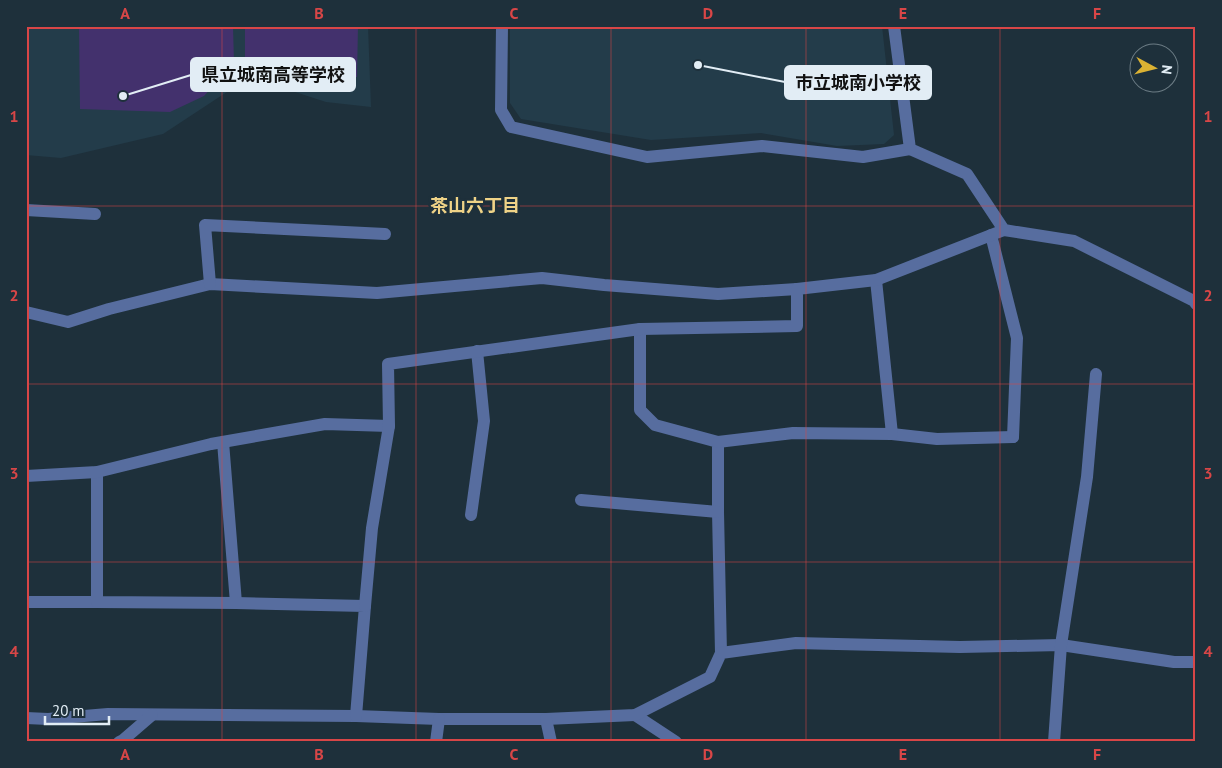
<svg xmlns="http://www.w3.org/2000/svg" width="1222" height="768" viewBox="0 0 1222 768" font-family="'PT Sans','Noto Sans JP',sans-serif">
	<rect width="100%" height="100%" fill="#1e303b"/>
	<g fill="#233c4a">
		<path d="M26 26H368L371 107 326 102 292 91 242 82 163 134 61 158 26 155Z"/>
		<path d="M510 26H882L894 135 884 144 837 146 761 133 651 140 521 119 510 103Z"/>
	</g>
	<g fill="#43316d">
		<path d="M79 26H233L234 63 204 96 170 112 80 109Z"/>
		<path d="M245 26H358L357 77H245Z"/>
	</g>
	<g fill="none" stroke-linecap="round" stroke-linejoin="round">
		<g stroke="#576d9f" stroke-width="12">
			<path d="M26 312 68 322 109 309 210 284 377 293 542 278 604 285 718 294 797 289"/>
			<path d="M640 329V410L655 425 718 442V512L721 653"/>
			<path d="M892 434 937 439 1013 437"/>
			<path d="M581 500 718 512"/>
			<path d="M26 602H97"/>
			<path d="M635 715 676 742"/>
			<path d="M26 718 48 719 108 714 356 716 439 719H546L635 715 710 677 721 653 796 643 960 647 1061 645 1174 662H1196"/>
			<path d="M119 742 123 740 152 715"/>
		</g>
		<g stroke="#576d9f" stroke-width="12">
			<path d="M502 26 501 110 511 127 647 157 762 146 863 157 910 149"/>
			<path d="M894 26 910 149 967 174 1004 230 1074 241 1194 301 1196 304"/>
			<path d="M26 210 95 214"/>
			<path d="M991 235 1017 338 1013 437"/>
			<path d="M210 284 205 225 385 234"/>
			<path d="M223 442 236 603"/>
			<path d="M718 442 793 433 892 434 876 280"/>
			<path d="M97 472V602L236 603 365 606 356 716"/>
			<path d="M26 476 97 472 211 444 325 424 389 426"/>
			<path d="M471 515 484 421 477 351"/>
			<path d="M365 606 372 528 389 426 388 364 640 329 797 326V289L876 280 1004 230"/>
			<path d="M546 719 551 742"/>
			<path d="M436 742 439 719"/>
			<path d="M1054 742 1061 645 1087 477 1096 374"/>
		</g>
	</g>
	<path fill="none" stroke="#d84647" stroke-width="1" stroke-opacity="0.55" d="M222 26V742M416 26V742M611 26V742M806 26V742M1000 26V742M26 206H1196M26 384H1196M26 562H1196"/>
	<g text-anchor="middle" dominant-baseline="central" stroke-width="5" stroke-linejoin="round" paint-order="stroke">
		<g font-size="18" font-weight="bold" fill="#efd387" stroke="#1e303b">
			<text x="475" y="205">茶山六丁目</text>
		</g>
	</g>
	<path fill="none" stroke="#e2edf5" stroke-width="2" d="M123 96L191 75M698 65L785 82"/>
	<g fill="#e2edf5" stroke="#1e303b" stroke-width="2">
		<circle cx="123" cy="96" r="5"/>
		<circle cx="698" cy="65" r="5"/>
	</g>
	<g fill="#e2edf5" stroke="#e2edf5" stroke-width="2">
		<rect x="191" y="58" width="164" height="33" rx="5"/>
		<rect x="785" y="66" width="146" height="33" rx="5"/>
	</g>
	<g font-size="18" text-anchor="middle" font-weight="bold" fill="#111">
		<text x="273" y="81">県立城南高等学校</text>
		<text x="858" y="89">市立城南小学校</text>
	</g>
	<rect width="1222" height="768" fill="none" stroke="#1e303b" stroke-width="55"/>
	<g transform="translate(1154 68) rotate(97)"><circle r="24" fill="#1e303b" stroke="#6c7c85"/>
	<path d="M0-4L9 19L0 12L-9 19Z" fill="#dbb233"/>
	<text y="-8" font-size="14" font-weight="bold" text-anchor="middle" fill="#e2edf5">N</text>
	</g>
	<path d="M45 716v8h64v-8" fill="none" stroke="#e2edf5" stroke-width="2.5"/>
	<text x="52" y="716" font-size="15" fill="#e2edf5" stroke="#1e303b" stroke-width="4" paint-order="stroke">20 m</text>
	<rect x="28" y="28" width="1166" height="712" fill="none" stroke="#d84647" stroke-width="2"/>
	<g font-size="16" text-anchor="middle" font-weight="bold" fill="#d84647">
		<text x="125" y="19">A</text>
		<text x="319" y="19">B</text>
		<text x="514" y="19">C</text>
		<text x="708" y="19">D</text>
		<text x="903" y="19">E</text>
		<text x="1097" y="19">F</text>
		<text x="14" y="122">1</text>
		<text x="1208" y="122">1</text>
		<text x="14" y="301">2</text>
		<text x="1208" y="301">2</text>
		<text x="14" y="479">3</text>
		<text x="1208" y="479">3</text>
		<text x="14" y="657">4</text>
		<text x="1208" y="657">4</text>
		<text x="125" y="760">A</text>
		<text x="319" y="760">B</text>
		<text x="514" y="760">C</text>
		<text x="708" y="760">D</text>
		<text x="903" y="760">E</text>
		<text x="1097" y="760">F</text>
	</g>
</svg>
